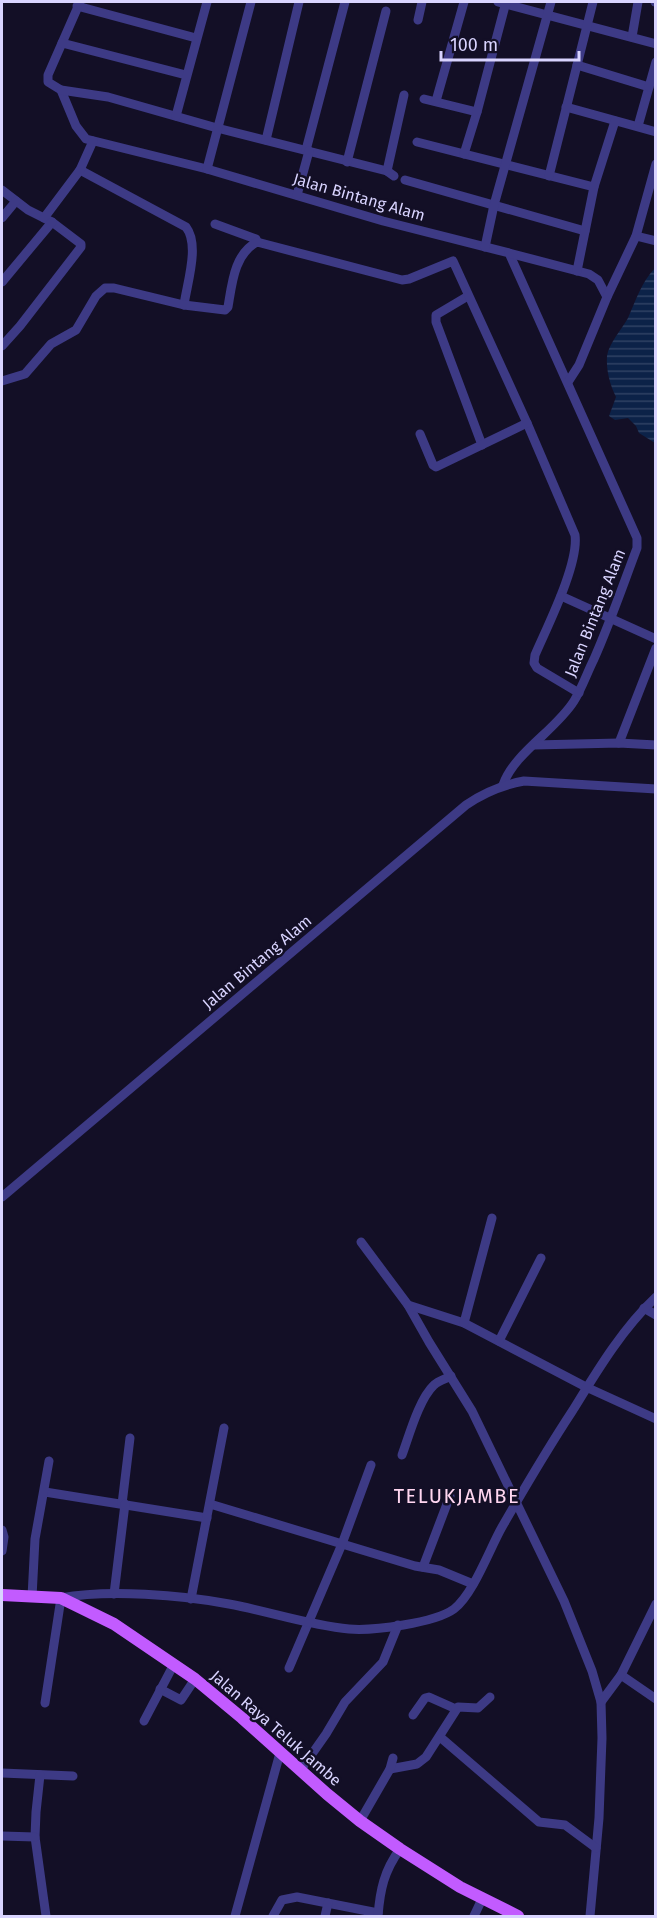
<svg xmlns="http://www.w3.org/2000/svg" width="657" height="1918" viewBox="0 0 657 1918" font-family="'Fira Sans',sans-serif">
	<defs>
		<pattern id="water-rules" width="6" height="5" patternUnits="userSpaceOnUse" patternTransform="scale(1.5)"><rect width="6" height="5" fill="#0c2248"/><path d="M0 2.5h6" fill="none" stroke="#2f4163"/></pattern>
	</defs>
	<rect width="100%" height="100%" fill="#130f26"/>
	<path fill="url(#water-rules)" d="M655 268V443L639 433 636 426 628 418 615 420 609 416 616 397C610 385 606 370 607 356 609 343 622 329 628 318 636 300 641 283 655 268Z"/>
	<g fill="none" stroke-linecap="round" stroke-linejoin="round">
		<g stroke="#3d3a85" stroke-width="9">
			<path d="M80 2 48 75V82L61 90 76 126 86 139 207 169 383 221 509 253 637 538V548C623 585 610 623 594 659 587 673 582 688 574 701 556 730 514 753 503 785"/>
			<path d="M498 2 656 44"/>
			<path d="M655 2H656"/>
			<path d="M77 6 196 38"/>
			<path d="M418 20 422 2"/>
			<path d="M632 37 638 2"/>
			<path d="M62 43 186 75"/>
			<path d="M577 65 649 87 638 126"/>
			<path d="M649 87 656 62"/>
			<path d="M61 90 108 97 217 128 387 171 394 176"/>
			<path d="M424 99 477 112"/>
			<path d="M436 101 464 2"/>
			<path d="M566 107 656 132"/>
			<path d="M176 116 207 2"/>
			<path d="M266 140 299 2"/>
			<path d="M417 142 594 187"/>
			<path d="M306 150 345 2"/>
			<path d="M464 154 477 112 506 2"/>
			<path d="M347 162 386 11"/>
			<path d="M207 169 251 2"/>
			<path d="M80 170 186 227C200 245 187 283 184 305"/>
			<path d="M387 171 404 95"/>
			<path d="M549 176 593 2"/>
			<path d="M405 180 585 231"/>
			<path d="M2 190 28 210 52 222 81 244V247L20 326 2 346"/>
			<path d="M297 195 309 151"/>
			<path d="M2 218 16 201"/>
			<path d="M44 218 80 170 93 141"/>
			<path d="M215 224 256 239 257 242"/>
			<path d="M636 236 656 241"/>
			<path d="M485 247 494 205 551 2"/>
			<path d="M509 253 589 274 598 280 607 297"/>
			<path d="M577 271 594 187 615 121"/>
			<path d="M2 282 52 222"/>
			<path d="M468 296 436 315V322L482 445"/>
			<path d="M2 381 25 374 51 344 76 330 96 296 105 288H114L184 305 225 310 228 307C232 284 234 254 257 242L402 280 409 279 453 261 527 423 575 535C579 564 547 627 535 655L534 663 537 668 579 693"/>
			<path d="M568 382 579 365 607 297 636 236 656 164"/>
			<path d="M420 434 433 465 436 467 527 423"/>
			<path d="M561 596 656 639"/>
			<path d="M619 743 656 648"/>
			<path d="M534 745 619 743 656 745"/>
			<path d="M2 1197 466 805C485 792 502 785 524 781L656 789"/>
			<path d="M361 1242 408 1305 429 1342 472 1411 564 1601 592 1671 601 1702 602 1738 599 1818 590 1916"/>
			<path d="M408 1305 464 1323 586 1387 656 1419"/>
			<path d="M644 1308 656 1315"/>
			<path d="M464 1323 492 1218"/>
			<path d="M499 1341 541 1258"/>
			<path d="M402 1455C409 1436 419 1399 434 1385 438 1381 445 1379 451 1376"/>
			<path d="M45 1492 207 1518"/>
			<path d="M122 1504 130 1438"/>
			<path d="M210 1504 415 1566 439 1570 473 1584"/>
			<path d="M2 1530 4 1537 2 1551"/>
			<path d="M423 1567 450 1496"/>
			<path d="M114 1594 125 1504"/>
			<path d="M32 1597 35 1539 49 1461"/>
			<path d="M191 1599 224 1428"/>
			<path d="M289 1668 342 1544 371 1465"/>
			<path d="M621 1675 656 1699"/>
			<path d="M160 1689 181 1700 195 1679"/>
			<path d="M601 1702 621 1675 656 1604"/>
			<path d="M45 1703 61 1598C108 1589 182 1595 229 1604 268 1611 308 1625 349 1629 373 1631 435 1623 454 1609 473 1595 490 1548 502 1527 525 1487 548 1448 573 1410 597 1371 622 1329 656 1297"/>
			<path d="M413 1715 425 1698 429 1697 456 1709"/>
			<path d="M144 1721 174 1664"/>
			<path d="M440 1737 539 1822 565 1825 596 1848"/>
			<path d="M390 1769 417 1764 426 1757 458 1707 478 1708 490 1697"/>
			<path d="M300 1771 326 1734 345 1702 383 1662 398 1625"/>
			<path d="M2 1773 73 1776"/>
			<path d="M40 1775 36 1812 35 1837 46 1916"/>
			<path d="M360 1821 390 1769 393 1758"/>
			<path d="M2 1836 35 1837"/>
			<path d="M235 1916 280 1753"/>
			<path d="M273 1916 282 1900 297 1897 378 1913"/>
			<path d="M325 1916 328 1903"/>
			<path d="M378 1916C380 1890 384 1871 400 1849"/>
			<path d="M474 1916 482 1899"/>
		</g>
		<path stroke="#c25bff" stroke-width="12" d="M2 1595 61 1598 114 1624 195 1679 242 1718 327 1794 360 1821 400 1849 460 1887 518 1916"/>
	</g>
	<g text-anchor="middle" dominant-baseline="central" stroke-width="5" stroke-linejoin="round" paint-order="stroke">
		<g font-size="16" fill="#d9d4ff" stroke="#130f26">
			<text transform="translate(359 197) rotate(16)">Jalan Bintang Alam</text>
			<text transform="translate(595 613) rotate(-68)">Jalan Bintang Alam</text>
			<text transform="translate(257 962) rotate(-40)">Jalan Bintang Alam</text>
			<text transform="translate(276 1728) rotate(41)">Jalan Raya Teluk Jambe</text>
		</g>
		<g font-size="20" letter-spacing="1.5" fill="#ffd6f0" stroke="#130f26">
			<text x="457" y="1496">TELUKJAMBE</text>
		</g>
	</g>
	<rect width="657" height="1918" fill="none" stroke="#d9d4ff" stroke-width="6"/>
	<path d="M441 51v9h138v-9" fill="none" stroke="#d9d4ff" stroke-width="3"/>
	<text x="450" y="51" font-size="18" fill="#d9d4ff" stroke="#130f26" stroke-width="4.5" paint-order="stroke">100 m</text>
</svg>
